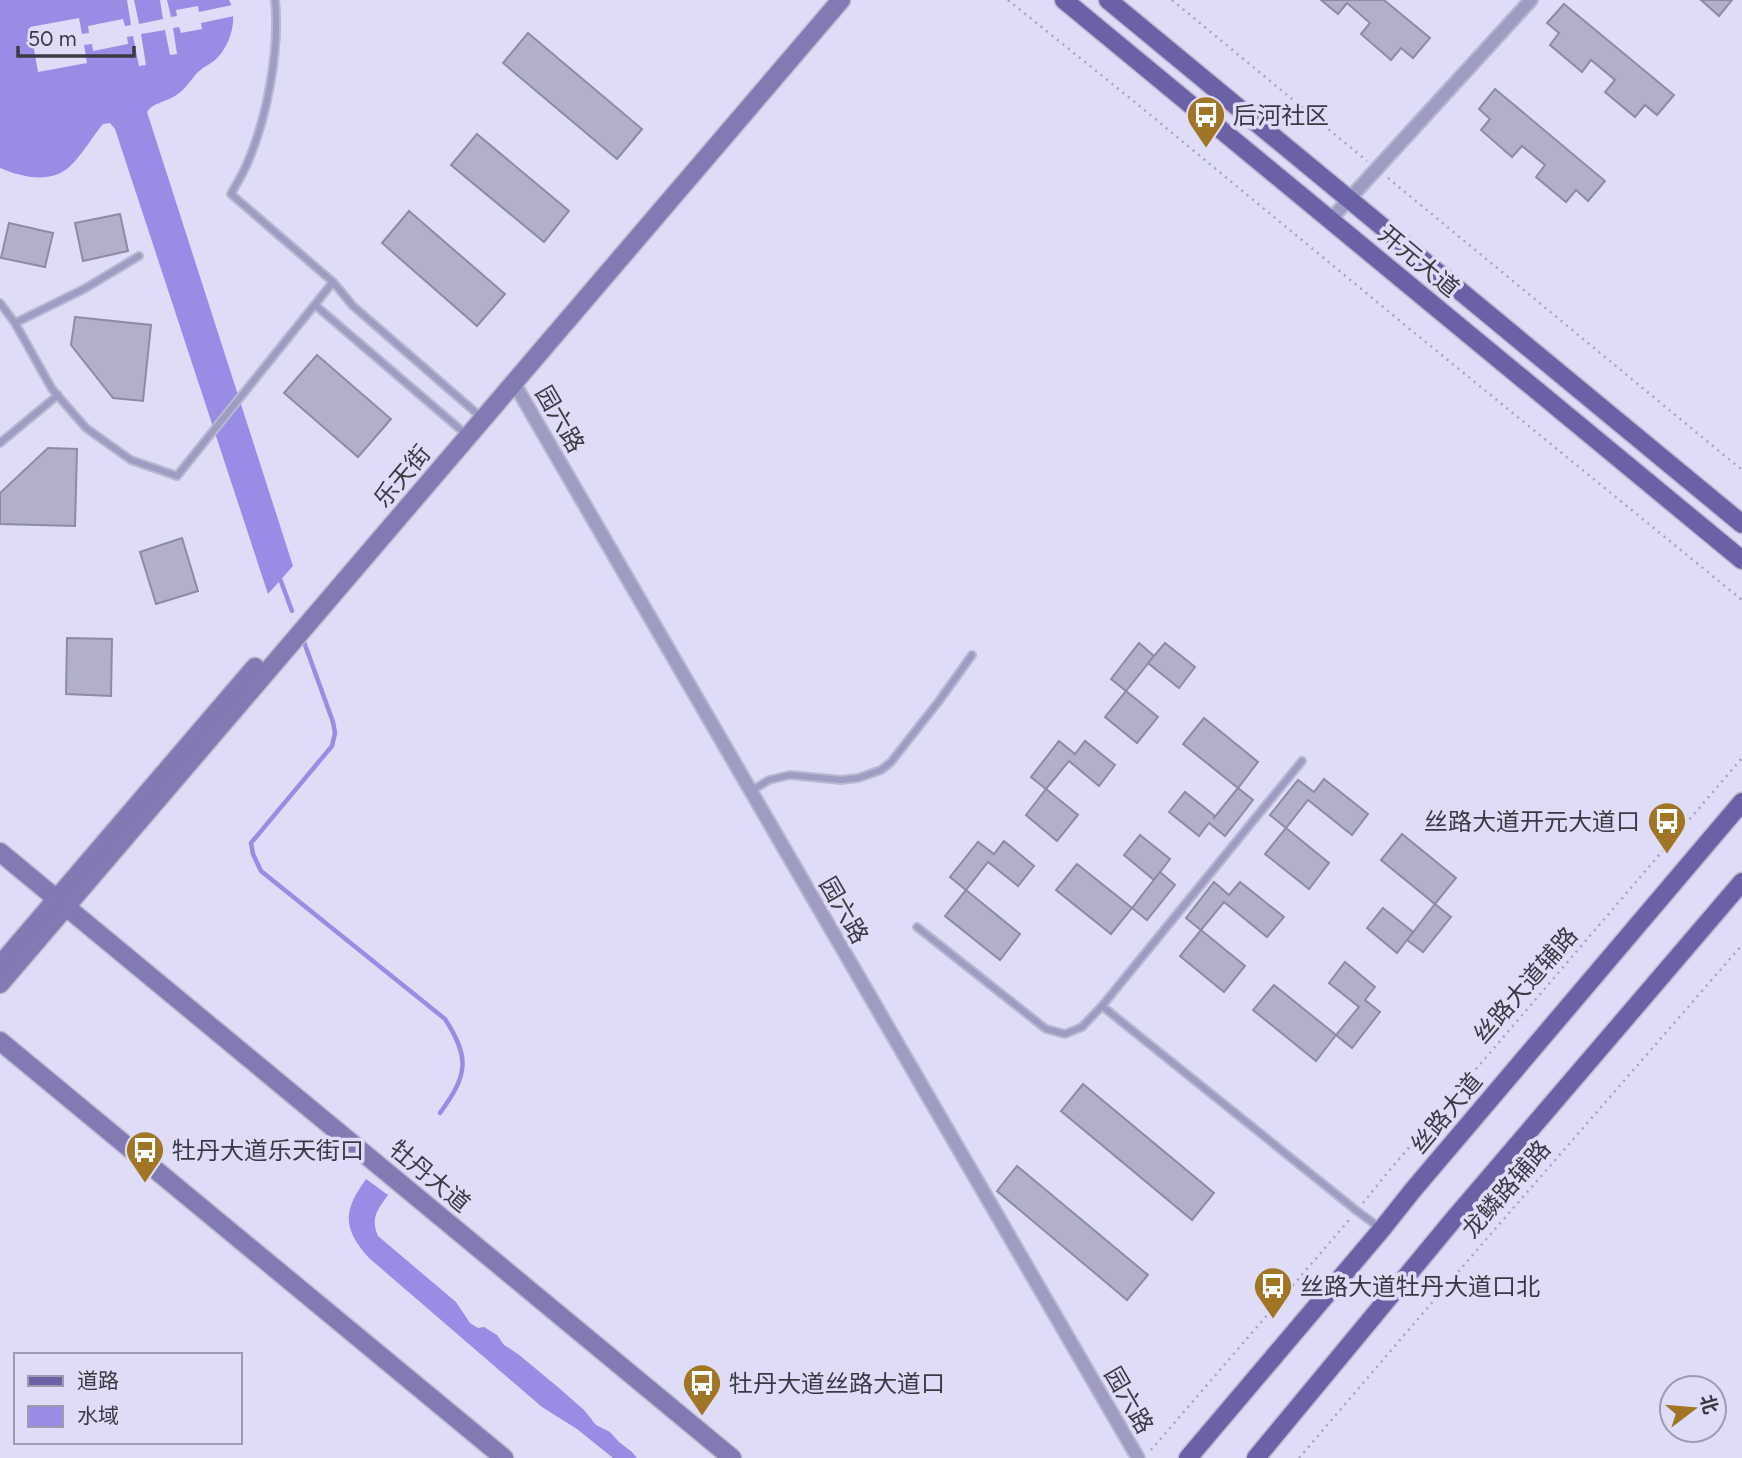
<svg xmlns="http://www.w3.org/2000/svg" width="1742" height="1458" viewBox="0 0 1742 1458" font-family="Figtree,'Noto Sans SC',sans-serif">
	<rect width="100%" height="100%" fill="#dedcf7"/>
	<g fill="#998ce4">
		<path d="M0 0H229C239 18 230 47 215 60 209 65 203 67 197 73 190 81 185 90 175 96 166 102 152 103 147 112L293 566 268 594 115 129 110 123 103 124C93 136 77 163 64 171 45 183 19 176 0 168Z"/>
		<path d="M366 1179 388 1195C378 1209 370 1218 378 1236L456 1302 470 1323 478 1328 484 1327 497 1335 504 1345 518 1354 559 1388 584 1410 596 1425 610 1432 619 1442 632 1452 637 1458H613L577 1429 542 1407 369 1258C342 1228 343 1211 366 1179Z"/>
	</g>
	<path fill="#dedcf7" d="M127 0H134L139 24 163 19 160 0H167L171 17 177 16 176 10 198 6 199 12 232 5 234 16 201 23 202 29 181 33 179 27 173 28 177 54 170 55 165 30 141 34 146 65 139 66 133 36 127 37 128 44 93 51 92 44 84 45 87 63 38 72 30 27 79 18 82 34 89 33 88 26 123 19 125 26 131 25Z"/>
	<g fill="none" stroke-linecap="round" stroke-linejoin="round">
		<g stroke="#998ce4" stroke-width="4.5">
			<path d="M279 576 292 611"/>
			<path d="M304 642 333 722 335 733 332 746 251 843 253 854 261 871 445 1019C471 1059 467 1076 440 1113"/>
		</g>
	</g>
	<g fill="#b2b0c9" stroke="#8d8ba4" stroke-width="2">
		<path d="M1321 0H1384L1430 38 1413 58 1401 48 1391 60 1361 34 1370 23 1347 3 1338 14Z"/>
		<path d="M1701 0H1732L1719 16Z"/>
		<path d="M1564 4 1674 95 1657 115 1645 105 1635 117 1605 92 1615 80 1591 60 1582 72 1550 45 1559 33 1547 23Z"/>
		<path d="M528 33 642 129 617 159 503 63Z"/>
		<path d="M1495 89 1605 181 1588 201 1576 190 1566 202 1536 177 1545 165 1522 146 1512 157 1481 130 1490 119 1479 109Z"/>
		<path d="M477 134 569 211 544 242 451 165Z"/>
		<path d="M409 211 505 294 477 326 382 243Z"/>
		<path d="M120 214 128 251 83 261 75 223Z"/>
		<path d="M9 223 53 233 45 267 1 258Z"/>
		<path d="M75 317 151 325 143 401 113 398 71 345Z"/>
		<path d="M317 355 391 419 358 457 284 393Z"/>
		<path d="M48 448 77 449 75 526 0 524V493Z"/>
		<path d="M182 538 198 591 156 604 140 552Z"/>
		<path d="M67 638 112 639 111 696 66 694Z"/>
		<path d="M1139 643 1154 656 1126 691 1111 679Z"/>
		<path d="M1165 643 1195 667 1179 688 1148 663Z"/>
		<path d="M1126 691 1158 717 1137 743 1105 717Z"/>
		<path d="M1204 718 1258 762 1238 788 1183 744Z"/>
		<path d="M1059 741 1075 754 1085 741 1115 765 1099 786 1069 761 1046 789 1031 777Z"/>
		<path d="M1324 779 1368 814 1352 835 1308 800 1286 828 1270 815 1298 780 1314 792Z"/>
		<path d="M1238 788 1253 800 1225 836 1209 823 1199 836 1169 812 1185 792 1215 816 1213 819Z"/>
		<path d="M1046 789 1078 815 1057 841 1026 815Z"/>
		<path d="M1286 828 1329 863 1309 889 1265 854Z"/>
		<path d="M1402 834 1456 878 1435 904 1381 860Z"/>
		<path d="M1140 835 1170 859 1154 880 1124 855Z"/>
		<path d="M1004 841 1034 866 1018 886 988 862 966 890 950 877 978 842 994 854Z"/>
		<path d="M1077 864 1132 908 1111 934 1056 890Z"/>
		<path d="M1160 872 1175 885 1147 920 1132 908Z"/>
		<path d="M1214 882 1229 895 1240 882 1284 917 1267 937 1224 902 1201 930 1186 918Z"/>
		<path d="M966 890 1020 934 1000 960 945 916Z"/>
		<path d="M1435 904 1451 917 1423 952 1407 940Z"/>
		<path d="M1383 908 1413 932 1397 953 1367 928Z"/>
		<path d="M1201 930 1245 966 1224 992 1180 956Z"/>
		<path d="M1345 962 1375 987 1365 1000 1380 1012 1352 1048 1336 1035 1359 1007 1329 983Z"/>
		<path d="M1274 985 1336 1035 1316 1061 1253 1010Z"/>
		<path d="M1083 1084 1214 1193 1192 1220 1061 1111Z"/>
		<path d="M1017 1166 1148 1275 1127 1300 997 1191Z"/>
	</g>
	<g fill="none" stroke-linecap="round" stroke-linejoin="round">
		<g stroke="#bab8d0" stroke-width="10">
			<g id="lane">
				<path d="M333 282 353 306 481 417"/>
				<path d="M0 303 15 323 84 289 139 256"/>
				<path d="M315 305 468 436"/>
				<path d="M15 323 52 389 86 428 131 460 177 476 333 282 231 194C236 185 242 175 246 166 267 120 280 49 275 0"/>
				<path d="M0 443 58 395"/>
				<path d="M1302 761 1102 1006 1357 1211 1380 1228"/>
				<path d="M751 791 769 780 790 775 841 780 858 778 881 770 891 762 939 701 972 655"/>
				<path d="M917 927 1046 1029 1065 1034 1082 1027 1102 1006"/>
			</g>
		</g>
		<g stroke="#bab8d0" stroke-width="16">
			<g id="street">
				<path d="M1330 220 1531 0"/>
				<path d="M514 383 1138 1458"/>
			</g>
		</g>
		<g stroke="#bab8d0" stroke-width="21">
			<g id="secondary">
				<path d="M0 852 732 1458"/>
				<path d="M0 965 255 667"/>
				<path d="M0 984 841 0"/>
				<path d="M0 1041 504 1458"/>
			</g>
		</g>
		<g stroke="#bab8d0" stroke-width="21">
			<g id="primary">
				<path d="M1064 0 1742 560"/>
				<path d="M1108 0 1742 524"/>
				<path d="M1188 1458 1382 1229 1413 1190 1742 802"/>
				<path d="M1256 1458 1453 1220 1742 882"/>
			</g>
		</g>
		<g stroke="#a5a4b9" stroke-width="2.5" stroke-dasharray="2 5" stroke-linecap="butt">
			<path d="M1008 0 1131 99 1411 330 1742 600"/>
			<path d="M1172 0 1367 161"/>
			<path d="M1388 178 1742 470"/>
			<path d="M1363 1203 1388 1172 1742 758"/>
			<path d="M1151 1450 1350 1219"/>
			<path d="M1299 1458 1483 1243 1742 945"/>
		</g>
		<use href="#lane" stroke="#9f9cc3" stroke-width="6"/>
		<use href="#street" stroke="#9f9cc3" stroke-width="12"/>
		<use href="#secondary" stroke="#817ab3" stroke-width="18"/>
		<use href="#primary" stroke="#6b61a7" stroke-width="18"/>
	</g>
	<defs>
		<g id="bus-pin" transform="scale(2.0125)"><path d="M0 17L-7.5 6A9.5 9.5 0 1 1 7.5 6Z" fill="#a07525" stroke="#dedcf7"/><path d="M-5-6H5V4H4V6H2V4H-2V6H-4V4H-5ZM-3.5-4V0h7V-4ZM-3.5 1.2v1.5H-2V1.2ZM2 1.2v1.5H3.5V1.2Z" fill="#fff"/></g>
	</defs>
	<g fill-rule="evenodd">
		<use href="#bus-pin" x="1206" y="115"/>
		<use href="#bus-pin" x="1667" y="821"/>
		<use href="#bus-pin" x="145" y="1150"/>
		<use href="#bus-pin" x="1273" y="1286"/>
		<use href="#bus-pin" x="702" y="1383"/>
	</g>
	<g text-anchor="middle" dominant-baseline="central" stroke-width="7" stroke-linejoin="round" paint-order="stroke">
		<g font-size="24" fill="#3b3a44" stroke="#dedcf7" text-anchor="start">
			<text x="1233" y="115">后河社区</text>
			<text x="1640" y="821" text-anchor="end">丝路大道开元大道口</text>
			<text x="172" y="1150">牡丹大道乐天街口</text>
			<text x="1300" y="1286">丝路大道牡丹大道口北</text>
			<text x="729" y="1383">牡丹大道丝路大道口</text>
		</g>
		<g font-size="24" fill="#3b3a44" stroke="#dedcf7">
			<text transform="translate(1419 261) rotate(40)">开元大道</text>
			<text transform="translate(560 419) rotate(60)">园六路</text>
			<text transform="translate(402 476) rotate(-50)">乐天街</text>
			<text transform="translate(844 910) rotate(60)">园六路</text>
			<text transform="translate(1525 985) rotate(-49)">丝路大道辅路</text>
			<text transform="translate(1446 1113) rotate(-50)">丝路大道</text>
			<text transform="translate(430 1176) rotate(40)">牡丹大道</text>
			<text transform="translate(1506 1189) rotate(-49)">龙鳞路辅路</text>
			<text transform="translate(1129 1400) rotate(60)">园六路</text>
		</g>
	</g>
	<rect x="14" y="1353" width="228" height="91" fill="#dedcf7" stroke="#9d9baf" stroke-width="2"/>
	<rect x="28" y="1376" width="35" height="10" fill="#6b61a7" stroke="#9d9baf" stroke-width="2"/>
	<text x="77" y="1388" font-size="21" fill="#3b3a44">道路</text>
	<rect x="28" y="1406" width="35" height="21" fill="#998ce4" stroke="#9d9baf" stroke-width="2"/>
	<text x="77" y="1423" font-size="21" fill="#3b3a44">水域</text>
	<g transform="translate(1693 1409) rotate(74)"><circle r="33" fill="#dedcf7" stroke="#9d9baf" stroke-width="2"/>
	<path d="M0-5L12 26L0 18L-12 26Z" fill="#a07525"/>
	<text y="-10" font-size="19" font-weight="bold" text-anchor="middle" fill="#3b3a44">北</text>
	</g>
	<path d="M18 46v10h116v-10" fill="none" stroke="#3b3a44" stroke-width="3.5"/>
	<text x="28" y="46" font-size="21" fill="#3b3a44" stroke="#dedcf7" stroke-width="5" paint-order="stroke">50 m</text>
</svg>
